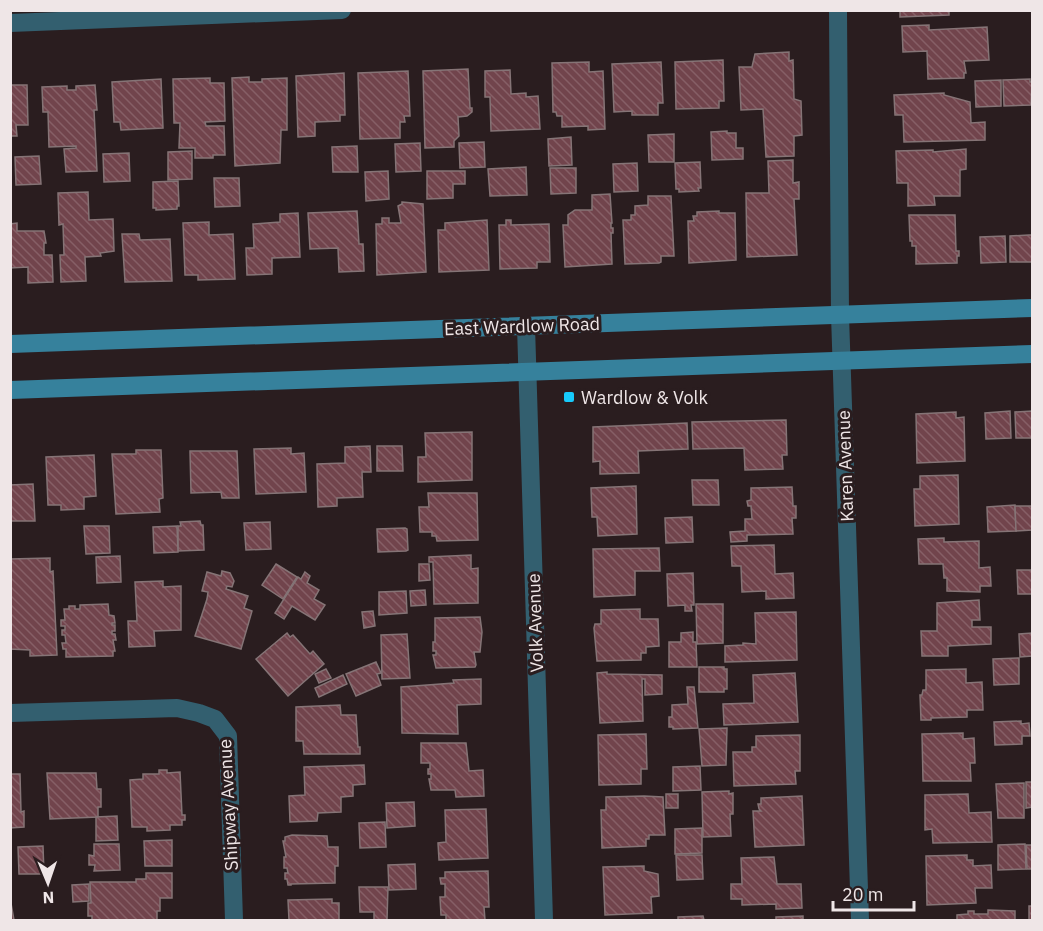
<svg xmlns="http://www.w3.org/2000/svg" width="1043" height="931" viewBox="0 0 1043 931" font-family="'IBM Plex Sans',sans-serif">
	<defs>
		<pattern id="building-back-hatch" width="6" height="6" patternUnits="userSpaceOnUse" patternTransform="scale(1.5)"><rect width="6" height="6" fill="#71444c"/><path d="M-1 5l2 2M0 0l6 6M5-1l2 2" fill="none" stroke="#865f66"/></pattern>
	</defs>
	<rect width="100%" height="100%" fill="#2a1d1f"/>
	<g fill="url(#building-back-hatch)" stroke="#857476" stroke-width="1.5">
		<path d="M900 10H949V15L900 17Z"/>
		<path d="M929 25V30L987 27 989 60 964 61 966 73H964V78L928 79 927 51 903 52 902 26Z"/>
		<path d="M789 52V61L793 60 794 99 801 101 802 135 794 136V156L766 157 763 109 741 110 739 67H752L755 54Z"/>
		<path d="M723 60 724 101H719V108L676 109 675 62Z"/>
		<path d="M589 62V72L603 71 605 129 588 130V126L562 127V116H557L556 112H553L552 63Z"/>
		<path d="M661 62 663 103H658V115H632V111L614 112 612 64Z"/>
		<path d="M468 69 470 108H472V112L467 116 458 117 459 136 454 141V147L425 148 423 71Z"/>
		<path d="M510 70 511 94 526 93V97L538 96 540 129 491 131 490 97H485V71Z"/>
		<path d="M408 71 410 116H404L405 122H400V138L360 139 358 73Z"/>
		<path d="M344 73 345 115H340V121L315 122V136L298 137 296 76Z"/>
		<path d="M249 77V82H262V79L287 78V130H281L280 163 235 166 232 78Z"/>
		<path d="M210 78V83H224L225 121 205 122 206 126H224L225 155H213V158H195V148H179L180 123H174L173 79Z"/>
		<path d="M161 79 163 128 121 130 120 122H114L112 82Z"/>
		<path d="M1030 79V82H1032L1031 105 1004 106 1003 80Z"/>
		<path d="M1001 80V106L976 107 975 81Z"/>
		<path d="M10 85H27L28 125H16L17 136H10Z"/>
		<path d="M95 85 97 110H94L97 171 66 172 64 149 76 148V146L49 147 48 112H43L42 87 67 86V90H76V86Z"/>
		<path d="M944 93V95L970 102 971 123 985 122V140L904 142 903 115H895L894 95Z"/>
		<path d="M727 131V133H736V148H743V159L712 160 711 132Z"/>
		<path d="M674 134V162H649L648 135Z"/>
		<path d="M571 137 572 165 549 166 548 139Z"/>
		<path d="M484 142 485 167 460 168 459 143Z"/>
		<path d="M420 143 421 171 396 172 395 144Z"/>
		<path d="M357 146 358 172H333L332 147Z"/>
		<path d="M966 149V169L960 170V196H934L935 205 908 206V183H897L896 151 933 150V152Z"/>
		<path d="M192 151V179L168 180V152Z"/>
		<path d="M129 153 130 181 104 182 103 154Z"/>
		<path d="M39 156 41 184 16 185 15 157Z"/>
		<path d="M793 160V183L799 182V199H794L797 255 747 257 746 193H769L768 161Z"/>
		<path d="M700 162 701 188H698L699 191 679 192V189H676L675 163Z"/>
		<path d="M637 163 638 191 614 192 613 164Z"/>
		<path d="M526 167 527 195 490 196 488 169Z"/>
		<path d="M550 168H576V193L551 194Z"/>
		<path d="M388 171 389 199 366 201 365 172Z"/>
		<path d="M427 171H465V184H453V198L427 199Z"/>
		<path d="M214 178H239L240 206 215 207Z"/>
		<path d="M178 181 179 206H177V209L156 210V208H153V182Z"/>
		<path d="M88 192 89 220 113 219 114 251 100 253 101 256 85 257 86 281 61 282 60 255H64L63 224 59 225 58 193Z"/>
		<path d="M610 194 612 223H611V228H613V233H611L612 264 565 267 563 225H568V215L575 210H592V195Z"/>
		<path d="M648 196H671L674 256H661V262L659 263 625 264 623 220H631V215H635V206L648 205Z"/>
		<path d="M402 202 423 204 426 272 377 275 376 224H382V218H389V223H401L398 206 402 204Z"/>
		<path d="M357 211 359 244H363L364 271 339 272 338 248 310 249 308 213Z"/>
		<path d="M719 211V213H735L736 260 689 263 688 221H694L693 216H697V212Z"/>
		<path d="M298 213 300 257 272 258V274L247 275 246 248H254L253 224 280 222V214Z"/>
		<path d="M909 215H955L956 251H959V256H957V263L916 264V246H912V241H910Z"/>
		<path d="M487 220 489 270 439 272 438 230H445V223Z"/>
		<path d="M506 220H511V225L549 224 550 262H537V268L500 269 499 225H506Z"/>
		<path d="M209 222V235L233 234 235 279 198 280V275H185L183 223Z"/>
		<path d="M17 223V231H44L46 243H44V255H52L53 282 28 283V267L10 268V224Z"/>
		<path d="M122 234H139L140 240 170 239 172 281 125 282Z"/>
		<path d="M1029 235H1032V262H1010V236Z"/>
		<path d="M1005 236 1006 262 981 263 980 237Z"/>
		<path d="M1010 411 1011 438 986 439 985 413Z"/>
		<path d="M1032 411V438H1016L1015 412Z"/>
		<path d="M956 412V418L964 417 965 461 917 463 916 414Z"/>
		<path d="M786 420 787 455H782L783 469 745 470 744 448 693 449 692 422Z"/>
		<path d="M687 423 688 449 638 451 639 473 600 474V461L593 462V427Z"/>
		<path d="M472 432V480L418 482V457H426L425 433Z"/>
		<path d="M370 446 371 472H362L363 497 337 498V506L318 507 317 464 345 463V447Z"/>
		<path d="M377 446H402L403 471H377Z"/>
		<path d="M291 448V454L304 453 306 492 256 494 254 449Z"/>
		<path d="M136 450H161L163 498 159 499 160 512 116 514 112 454H136Z"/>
		<path d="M190 451H237L239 498H222L221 492 191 493Z"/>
		<path d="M94 455 96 496 84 497V509L61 510V505H48L46 457Z"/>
		<path d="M958 475 959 524 915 526 914 489H920V476Z"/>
		<path d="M692 480H718L719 505H693Z"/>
		<path d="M33 484 35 521H10V485Z"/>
		<path d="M636 486 637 534 598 536 597 517H592L591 488Z"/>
		<path d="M792 487 793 506H796V518H792L793 534 747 535V541L731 542 730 532 745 531V519H752L751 506H748L747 501 751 500V488Z"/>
		<path d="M428 493H477L478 540 437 541 436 536H432V532H420L419 507H429Z"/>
		<path d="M1015 505 1016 531 988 532 987 507Z"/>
		<path d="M1015 506H1032V530L1016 531Z"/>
		<path d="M692 517 693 542 666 543 665 518Z"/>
		<path d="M200 521 201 525H203L204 550 178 551V526H181L180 522Z"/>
		<path d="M270 522 271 549 246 550 244 523Z"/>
		<path d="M84 526H109L110 553 86 554Z"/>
		<path d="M177 526 178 552 154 553 153 527Z"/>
		<path d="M405 528 407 529 408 550 406 551 378 552 377 529Z"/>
		<path d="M944 538V542L979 541V568L990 567 991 586H980V592L947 591V578H944L943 564H919L918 539Z"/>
		<path d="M774 545 775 574 793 573 794 598 766 599V591L742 592 741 566H732L731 546Z"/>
		<path d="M659 548 660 571H635V595L594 597 593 549Z"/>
		<path d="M471 555V569L478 568V603L434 604 433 562H429V557Z"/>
		<path d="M120 556 121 582 97 583 96 557Z"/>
		<path d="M50 558V572L53 571 57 655 30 656V650L10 649V559Z"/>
		<path d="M276 564 297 577 283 599 262 585Z"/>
		<path d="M419 564H429L430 580 419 581Z"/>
		<path d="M1017 570H1032V594H1018Z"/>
		<path d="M222 571 230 573 234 581 232 587 227 586 226 589 248 596 244 608 252 611 241 649 195 636 207 599 208 592 202 591 207 572 221 576Z"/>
		<path d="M305 572 310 576 307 583 319 590 314 599 325 605 315 620 292 606 284 619 275 613 298 577 301 579Z"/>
		<path d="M693 573 694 605H691L692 611H685V605L668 606 667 574Z"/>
		<path d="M163 581V587L181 586V630L154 631 155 646 129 647 128 621H137L135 582Z"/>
		<path d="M425 590 426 605 411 606 410 591Z"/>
		<path d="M406 591 407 613 379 615V592Z"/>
		<path d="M979 600 980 620H972V627H991V644L948 646V656H922L921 631H937V603Z"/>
		<path d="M108 604 109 615 114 616 115 623H112V625H115V631H112V634H115L116 640H113L115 651H113V656L66 657V649H63L62 643H66L65 635H62V630H65V626H61V620H65L64 609H69V606H75V609H80V605Z"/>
		<path d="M696 604H723V643L697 644Z"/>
		<path d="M640 609V619H658L659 646 646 647V653H641V660L597 661 594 628 595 624H601V610Z"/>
		<path d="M373 611 375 626 364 628 362 612Z"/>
		<path d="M796 612 797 660 725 662V646L743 645V643L756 644 755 613Z"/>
		<path d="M480 617 482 632 480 652H474L476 665 475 667 436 668 433 655H436V651H433V642H435V618Z"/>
		<path d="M693 632V642H696L697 667H669V642H681V633Z"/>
		<path d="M287 633 290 637 293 635 310 654 313 651 324 664 288 696 256 659Z"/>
		<path d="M1032 633V656L1020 657 1019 634Z"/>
		<path d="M407 634 410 678 382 679 381 635Z"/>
		<path d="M1019 658V684L994 685 993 659Z"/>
		<path d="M376 662 381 673 377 674 381 685 356 696 346 674Z"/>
		<path d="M699 667H724V669H727V689H724V692H699Z"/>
		<path d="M326 669 331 678 319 683 315 674Z"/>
		<path d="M966 669V683L982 682 983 710H967V717L931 718V720H921L920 695H922L923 690H926V670Z"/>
		<path d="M607 672V674L662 675V694L645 695V679H642L643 721 600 723 597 673Z"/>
		<path d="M795 673 798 722 724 725 723 704 754 703 753 675Z"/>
		<path d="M343 675 347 684 319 697 315 688Z"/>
		<path d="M481 679V704L457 705 458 734 402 733 401 687 454 683 453 680Z"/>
		<path d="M687 687H694L698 728 673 729V727H669V717H672V705L688 704Z"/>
		<path d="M340 705 341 715H356L358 747H360V754H304L303 741H296V707Z"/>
		<path d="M1021 721V724L1029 723 1030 736H1022V744L995 745 994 722Z"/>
		<path d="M727 728 726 765 702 766 699 729Z"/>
		<path d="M963 733V739L974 738 975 763H970L971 781H923L922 734Z"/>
		<path d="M646 734 647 769H641V784L599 785 598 735Z"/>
		<path d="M800 735V771H795L796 784 734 786 733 752H752V747H756V736Z"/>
		<path d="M421 743H466L469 771 483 770 484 796 456 797 455 790H431L429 779H431V774H428V769H430V763H421Z"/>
		<path d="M364 765 365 784 353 785V796L341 797V812L318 813 317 821 290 822 289 796 305 795 304 767Z"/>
		<path d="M700 766 701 790 673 791V767Z"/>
		<path d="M159 770H167V773L180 772 182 815H185V820H182V825H170V830L147 831V827H132L130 780 143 779V774H159Z"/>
		<path d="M47 773H96L97 789H101V807H98V817L50 819Z"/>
		<path d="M10 774H20L21 812 24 811V827L10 828Z"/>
		<path d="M1026 782H1032V807L1026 808Z"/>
		<path d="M1024 783V818H998L996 784Z"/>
		<path d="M729 791V794L733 793V814H730L731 836 703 837 702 792Z"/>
		<rect x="666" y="794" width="12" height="14"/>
		<path d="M968 794 969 813 991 812 992 842 933 843 932 829 925 830V795Z"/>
		<path d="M644 796 663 797 665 835H649V839H646V846L602 848 601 810H606V797Z"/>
		<path d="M802 796 804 845 755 847 753 811H761L759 809 758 804H761V798Z"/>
		<path d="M414 802 415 826 387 828 386 803Z"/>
		<path d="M486 809 488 858 439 860 438 843 446 842 445 810Z"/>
		<path d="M117 816 118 840 96 841V817Z"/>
		<path d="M385 822 386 847 360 848 359 823Z"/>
		<path d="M702 828V853L675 854V829Z"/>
		<path d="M292 835 327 836 328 847H338V866H335V883L291 884V885H288L287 879H285V873H288L287 868H284V857H286L283 841H285V837Z"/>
		<path d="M172 840V866H145L144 841Z"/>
		<path d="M94 844H119L120 870 94 871 95 865H89V855L94 856Z"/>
		<path d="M1025 844 1026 869 998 870V845Z"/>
		<path d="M1026 845H1032V869H1027Z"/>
		<path d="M43 846 44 874H19L18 847Z"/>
		<path d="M676 855H702L703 879 677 880Z"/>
		<path d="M967 855V860H973V866L991 865 992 888H975L976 903 927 905 926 856Z"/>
		<path d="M774 857 777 884H801L802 908 776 909V904L742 905V899H731V884H742L741 858Z"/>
		<path d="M415 864 416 889 389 890 388 865Z"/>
		<path d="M644 866V871L658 874 659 896 651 897 652 913 605 915 603 867Z"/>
		<path d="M488 871 489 907H484L485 920H446V915H441L440 897H445V884H441L440 878H445V872Z"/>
		<path d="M146 873H172V898H160V911H157V920H92V916H88V903H91L90 882H136V879H146Z"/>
		<path d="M89 884V901L73 902 72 885Z"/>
		<path d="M359 887H388L387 920H374V912H360Z"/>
		<path d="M10 898 14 920H10Z"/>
		<path d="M332 899V903H339V920H289L288 900Z"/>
		<rect x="1029" y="906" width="3" height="14"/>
		<path d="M988 910 1015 911V920H957V915L968 914V911H974V914H988Z"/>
		<path d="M703 916 704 920H678V917Z"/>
		<path d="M803 916V920H776V917Z"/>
	</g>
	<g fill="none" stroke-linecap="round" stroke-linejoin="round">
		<g stroke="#335f6f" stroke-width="18">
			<path d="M838 10 840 315 860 920"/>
			<path d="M10 23 342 10"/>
			<path d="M526 326 544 920"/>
			<path d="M10 713 177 708 199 713 215 719 228 736 234 920"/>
		</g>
		<g stroke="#36819c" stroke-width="18">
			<path d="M10 344 1032 308"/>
			<path d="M10 390 1032 354"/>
		</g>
	</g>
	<rect fill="#17cafb" stroke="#2a1d1f" stroke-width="2" x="563" y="391" width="12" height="12" rx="3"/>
	<g text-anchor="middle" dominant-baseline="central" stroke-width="6" stroke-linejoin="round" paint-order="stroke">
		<g font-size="18" fill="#efe6e7" stroke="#2a1d1f">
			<text transform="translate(522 326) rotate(-2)">East Wardlow Road</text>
			<text transform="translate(845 466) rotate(-92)">Karen Avenue</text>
			<text transform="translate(535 623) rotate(-92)">Volk Avenue</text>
			<text transform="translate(228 805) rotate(-93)">Shipway Avenue</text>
		</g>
		<g font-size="18" fill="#efe6e7" stroke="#2a1d1f" text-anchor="start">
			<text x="581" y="397">Wardlow &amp; Volk</text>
		</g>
	</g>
	<rect width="1043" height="931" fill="none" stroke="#efe6e7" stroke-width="24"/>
	<g transform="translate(48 883) rotate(178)" stroke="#2a1d1f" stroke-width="4.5" paint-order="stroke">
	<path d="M0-4.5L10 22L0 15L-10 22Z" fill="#efe6e7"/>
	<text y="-9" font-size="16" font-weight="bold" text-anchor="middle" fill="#efe6e7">N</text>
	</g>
	<path d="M833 901v9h81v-9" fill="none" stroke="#efe6e7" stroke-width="3"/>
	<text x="842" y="901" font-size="18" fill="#efe6e7" stroke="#2a1d1f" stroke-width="4.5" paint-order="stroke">20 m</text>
</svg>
